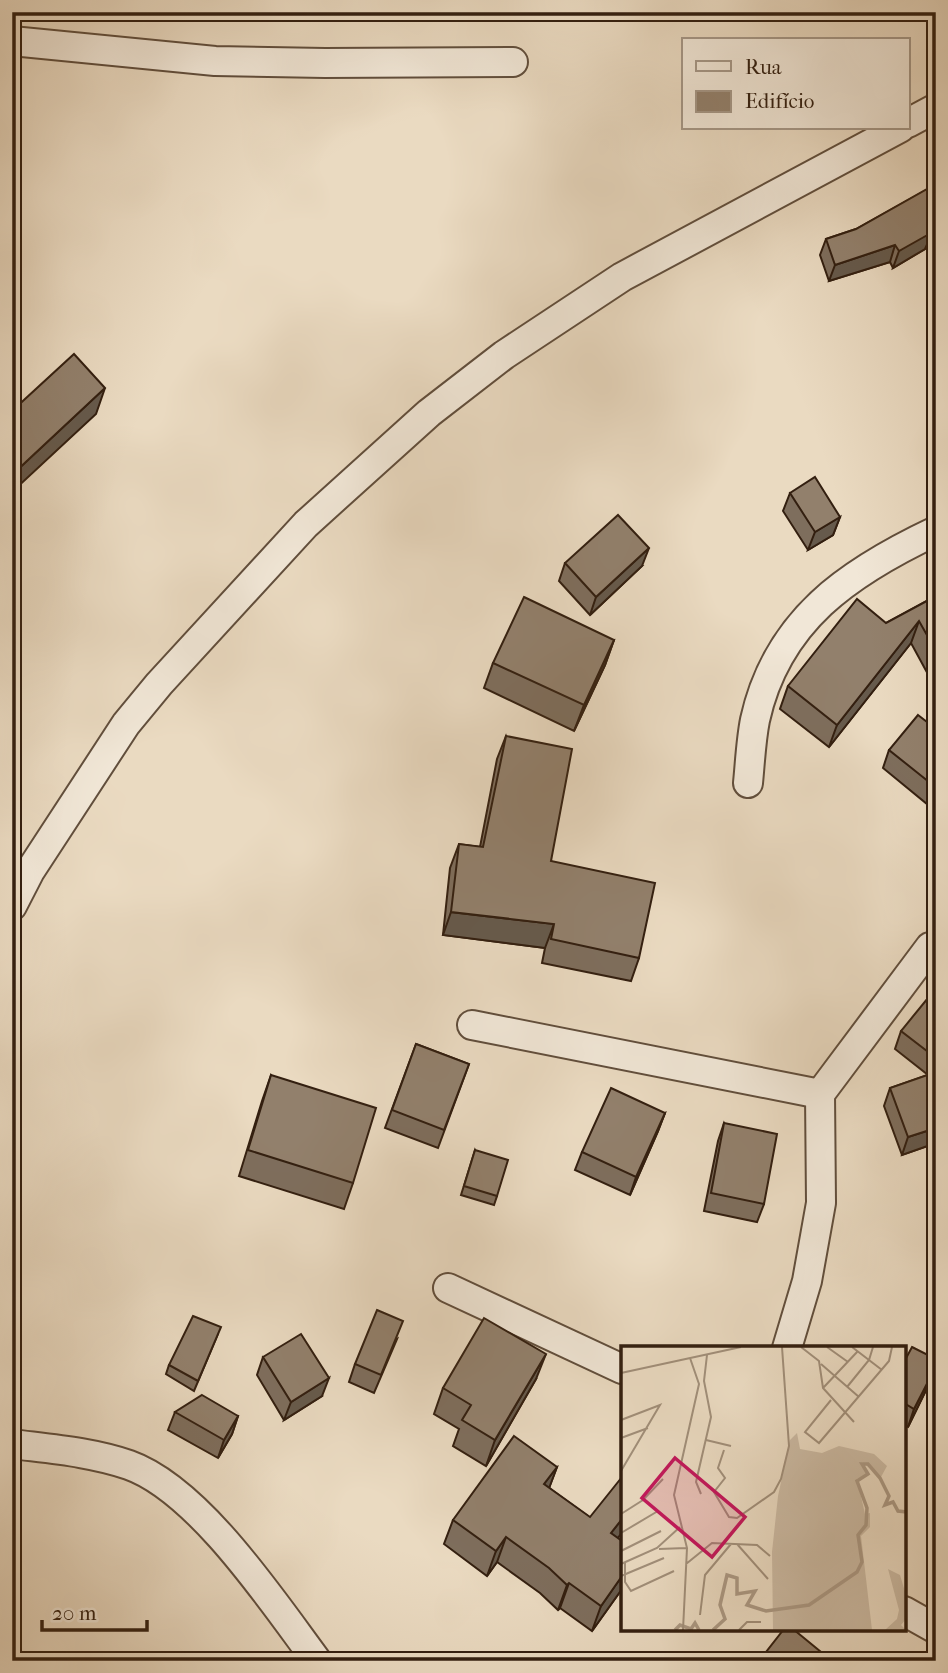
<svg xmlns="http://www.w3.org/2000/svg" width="948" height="1673" viewBox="0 0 948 1673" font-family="'IM FELL French Canon',serif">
	<rect width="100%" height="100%" fill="#eadac1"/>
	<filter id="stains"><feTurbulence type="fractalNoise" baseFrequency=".00286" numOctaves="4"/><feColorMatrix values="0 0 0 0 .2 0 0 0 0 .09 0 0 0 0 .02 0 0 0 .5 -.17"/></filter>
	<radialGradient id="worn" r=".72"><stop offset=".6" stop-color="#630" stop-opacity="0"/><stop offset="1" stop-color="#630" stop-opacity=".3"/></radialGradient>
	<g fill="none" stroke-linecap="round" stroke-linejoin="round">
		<g stroke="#614e3c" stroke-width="32">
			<g id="minor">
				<path d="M12 41 215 61 325 63 513 62"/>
				<path d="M908 123 936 108"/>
				<path d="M748 783C750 763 751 740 755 720 777 620 849 572 936 531"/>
				<path d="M12 906 30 871 126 724 159 684 306 524 429 413 504 355 622 277 900 128"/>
				<path d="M472 1025 820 1094"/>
				<path d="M448 1288 622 1369"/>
				<path d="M787 1348 807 1281 821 1203 820 1094 930 947H936"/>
				<path d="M12 1444C51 1449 91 1452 129 1465 199 1490 273 1602 317 1661"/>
				<path d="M904 1611 936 1629"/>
			</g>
		</g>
		<use href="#minor" stroke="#f1e7d7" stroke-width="28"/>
	</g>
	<g fill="#7e6e5d" stroke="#331f10" stroke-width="2">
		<path d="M936 183V235L929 240 925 249 893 268 890 262 829 281 820 255 826 239 856 229 935 185Z"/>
		<path d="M790 493 840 517 833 535 808 550 783 511Z"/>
		<path d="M565 563 642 566 590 615 559 581Z"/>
		<path d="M936 596V689L911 643 829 747 780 709 788 686 886 623Z"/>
		<path d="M614 640 605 665 574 731 484 688 493 663Z"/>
		<path d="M936 729V794L927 804 883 768 889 750Z"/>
		<path d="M506 736 551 861 639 958 631 981 542 963 545 948 443 935 450 868 459 844 480 847 497 759Z"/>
		<path d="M936 1004V1143L902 1155 884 1106 890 1088 928 1075 895 1049 901 1031Z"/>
		<path d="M416 1044 469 1064 438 1148 385 1128Z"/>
		<path d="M271 1075 353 1183 344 1209 239 1176 262 1101Z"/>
		<path d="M665 1113 658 1131 630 1195 575 1170 582 1152Z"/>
		<path d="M724 1123 764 1204 757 1222 704 1211 718 1141Z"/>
		<path d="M475 1150 497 1196 494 1205 461 1195Z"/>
		<path d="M217 1336 194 1391 166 1374 169 1365Z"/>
		<path d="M397 1339 374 1393 349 1382 355 1364Z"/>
		<path d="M263 1357 322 1396 284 1420 257 1375Z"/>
		<path d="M904 1362 932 1378 908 1427 904 1425Z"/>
		<path d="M536 1379 486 1466 453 1446 459 1429 434 1414 443 1388Z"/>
		<path d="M175 1412 238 1416 232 1434 218 1458 168 1430Z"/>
		<path d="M557 1467 549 1488 618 1538 622 1589 592 1631 560 1608 558 1610 540 1593 497 1562 487 1576 444 1544 453 1520Z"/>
	</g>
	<g fill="#665a4c" stroke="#331f10" stroke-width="2">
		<path d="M936 223V235L929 240 925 249 893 268 899 251Z"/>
		<path d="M895 245 890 262 829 281 835 265Z"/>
		<path d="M105 388 96 414 12 492V478L14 473Z"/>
		<path d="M840 517 833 535 808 550 815 532Z"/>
		<path d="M649 548 642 566 590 615 596 597Z"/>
		<path d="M919 621 911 643 829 747 837 725Z"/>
		<path d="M614 640 605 665 574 731 584 705Z"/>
		<path d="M936 784V794L927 804 934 786Z"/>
		<path d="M451 912 554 924 545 948 443 935Z"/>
		<path d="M665 1113 658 1131 630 1195 636 1177Z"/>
		<path d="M936 1128V1143L902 1155 908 1137Z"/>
		<path d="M546 1354 536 1379 486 1466 495 1440Z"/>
		<path d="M936 1366 932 1378 908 1427 914 1409Z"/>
		<path d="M329 1378 322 1396 284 1420 291 1402Z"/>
		<path d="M238 1416 232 1434 218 1458 224 1440Z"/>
		<path d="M557 1467 548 1491 544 1484Z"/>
		<path d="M622 1519V1533L602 1557 611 1533Z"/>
		<path d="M506 1537 497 1562 487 1576 496 1551Z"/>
		<path d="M622 1576V1589L592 1631 601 1606Z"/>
		<path d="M569 1583 560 1608 558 1610 567 1585Z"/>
	</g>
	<g fill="#92806c" stroke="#331f10" stroke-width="2">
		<path d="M936 184V223L928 228 931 233 899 251 895 245 835 265 826 239 856 229Z"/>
		<path d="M74 354 105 388 14 473 12 471V411Z"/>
		<path d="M815 477 840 517 815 532 790 493Z"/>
		<path d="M618 515 649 548 596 597 565 563Z"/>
		<path d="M936 596V651L919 621 837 725 788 686 857 599 886 623Z"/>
		<path d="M524 597 614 640 584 705 493 663Z"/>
		<path d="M918 715 936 729V784L934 786 889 750Z"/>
		<path d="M506 736 572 749 551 861 655 883 639 958 551 939 554 924 451 912 459 844 483 847Z"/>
		<path d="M928 998 936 1004V1058L901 1031Z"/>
		<path d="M416 1044 469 1064 444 1130 392 1110Z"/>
		<path d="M936 1072V1128L908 1137 890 1088Z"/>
		<path d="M271 1075 376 1108 353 1183 248 1150Z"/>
		<path d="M611 1088 665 1113 636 1177 582 1152Z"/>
		<path d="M724 1123 777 1134 764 1204 711 1193Z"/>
		<path d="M475 1150 508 1160 497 1196 464 1186Z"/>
		<path d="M377 1310 403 1321 381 1375 355 1364Z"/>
		<path d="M193 1316 221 1327 198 1381 169 1365Z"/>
		<path d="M484 1318 546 1354 495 1440 462 1420 471 1405 443 1388Z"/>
		<path d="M301 1334 329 1378 291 1402 263 1357Z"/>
		<path d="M912 1347 936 1359V1366L914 1409 904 1403V1362Z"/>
		<path d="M202 1395 238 1416 224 1440 175 1412Z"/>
		<path d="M514 1436 557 1467 544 1484 590 1517 622 1477V1519L611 1533 622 1541V1576L601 1606 569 1583 567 1585 549 1568 506 1537 496 1551 453 1520Z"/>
		<path d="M784 1629H793L832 1661H759Z"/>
	</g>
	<g transform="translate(621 1346)">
		<rect width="285" height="285" fill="#eadac1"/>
		<path d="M176 87 179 103 201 107 218 100 253 108 266 120 260 131 241 116 246 128 236 133 244 168 249 167V181L240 190 251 284H152L151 206 157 150 169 94ZM267 223 279 229 285 249V273L280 279 285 284H264L276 273 278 264Z" fill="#cbbaa3"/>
		<path fill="none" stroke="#ac9a85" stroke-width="3.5" d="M54 284 59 279 70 283 74 277 78 284M92 284 104 273 99 259 106 229 116 232V248L134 245 126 259 145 265 188 259 236 226 241 216 237 189 245 179 246 162 236 135 247 128 241 118H247L259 132 268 150 264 159 272 156 277 165 286 166"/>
		<path fill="none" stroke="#a18f7a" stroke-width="2" d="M180 1 198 15 202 42 233 76M206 1 227 16M231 1 261 24M200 18 238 51M0 27 120 1M226 41 248 14 252 1M202 42 237 5M210 54 184 86 198 97 268 15 271 1M0 74 39 59 0 125M0 92 27 82M85 94 110 100M103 104 97 122 104 132 93 146 108 171 116 172 153 146 160 133 168 100 161 1M80 148 75 136 90 71 83 35 86 9M0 168 22 154 42 133M0 187 37 165M116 198 147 233M38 203 65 202M0 205 40 185M4 216V236L10 245 53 225M0 218 36 202 59 181M65 218 91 197 136 199 149 210M0 230 43 212M79 269 84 229 110 198M62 284 66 202 53 149 78 38 69 12M118 284 126 276H140"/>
		<path fill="#c2185b" fill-opacity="0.15" stroke="#c2185b" stroke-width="3.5" d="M54 112 124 171 91 211 21 152Z"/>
		<rect width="285" height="285" fill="none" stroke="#331f10" stroke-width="3.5"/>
	</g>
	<rect width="948" height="1673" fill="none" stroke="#eadac1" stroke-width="42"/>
	<rect x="14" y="14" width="920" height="1645" fill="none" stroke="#331f10" stroke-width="3.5"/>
	<rect x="21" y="21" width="906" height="1631" fill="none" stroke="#331f10" stroke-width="2"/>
	<rect x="682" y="38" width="228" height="91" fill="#f1e7d7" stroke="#a59787" stroke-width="2"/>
	<rect x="696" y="61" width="35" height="10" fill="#f1e7d7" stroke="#a59787" stroke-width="2"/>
	<text x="745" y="74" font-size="21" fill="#331f10">Rua</text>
	<rect x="696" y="91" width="35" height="21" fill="#92806c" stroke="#a59787" stroke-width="2"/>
	<text x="745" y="108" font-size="21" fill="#331f10">Edifício</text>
	<path d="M42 1620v10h105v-10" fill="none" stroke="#331f10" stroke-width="3.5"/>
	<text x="52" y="1620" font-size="21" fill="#331f10" stroke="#f1e7d7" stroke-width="5" paint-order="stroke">20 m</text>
	<rect width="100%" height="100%" filter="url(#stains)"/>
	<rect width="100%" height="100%" fill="url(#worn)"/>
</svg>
